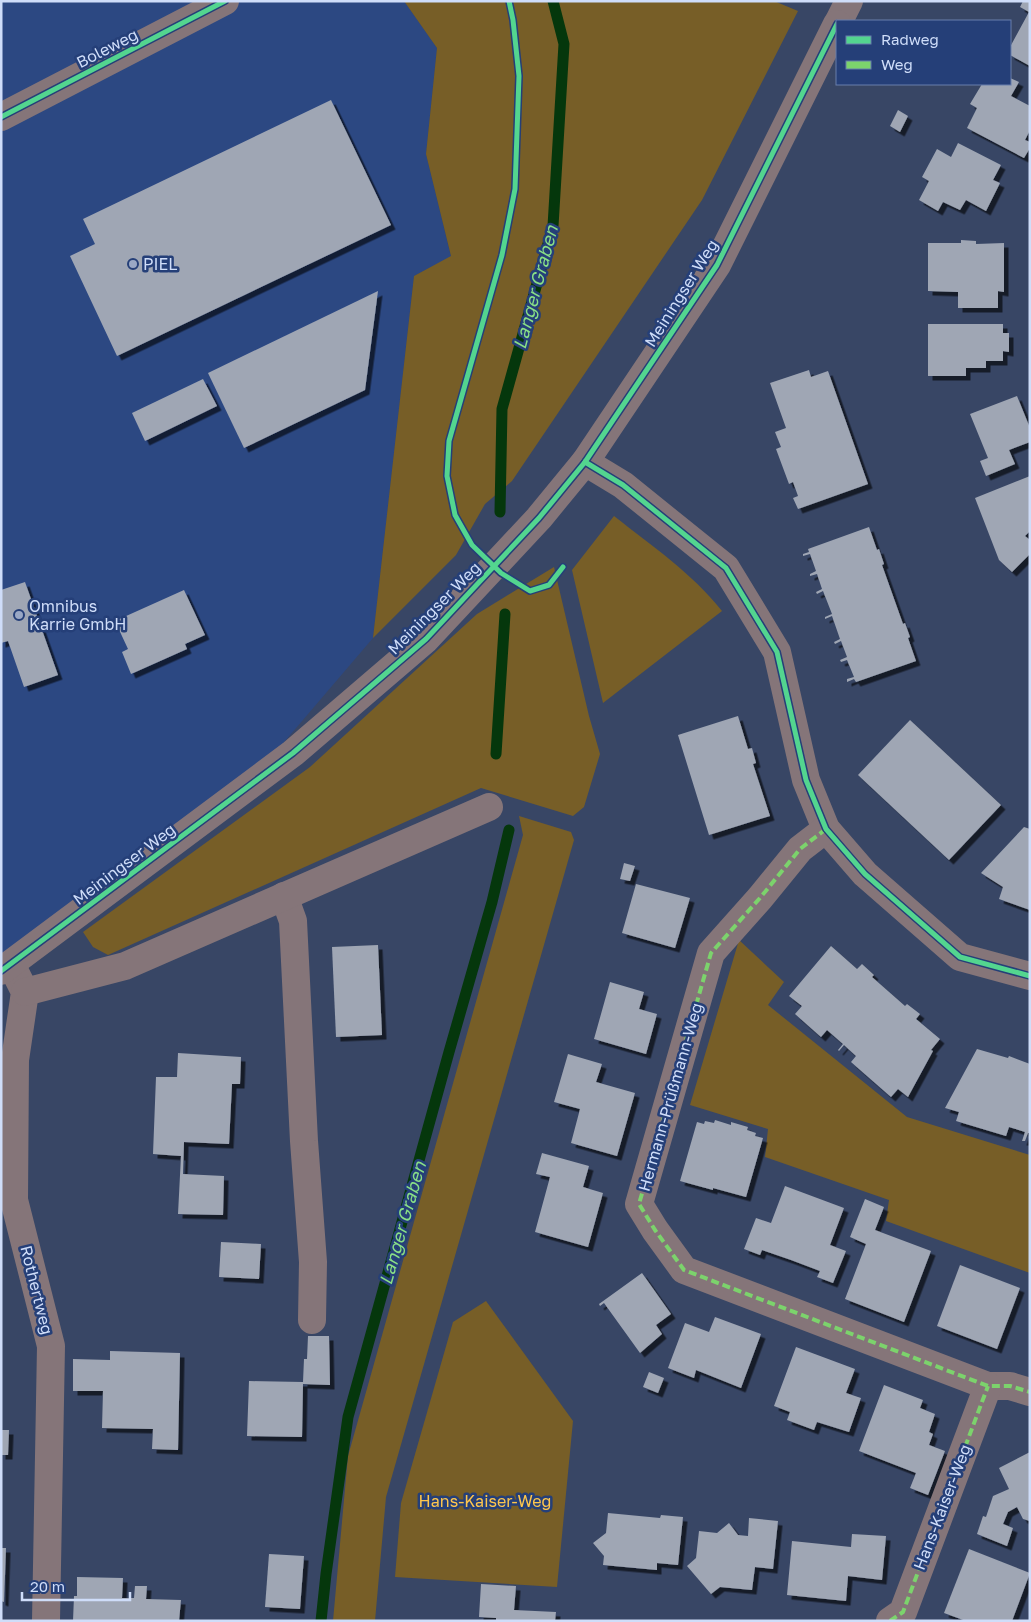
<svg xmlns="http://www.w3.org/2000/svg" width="1031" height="1622" viewBox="0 0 1031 1622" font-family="'Golos Text',sans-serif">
	<defs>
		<filter id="shadow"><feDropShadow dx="4.5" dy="4.5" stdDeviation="0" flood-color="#0009"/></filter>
	</defs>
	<rect width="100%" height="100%" fill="#384665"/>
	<path fill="#2c4882" d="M1 1H404L437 48 426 154 451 257 414 276 373 638 279 748 1 955Z"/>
	<g fill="#775e27">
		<path d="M404 1H774L798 11 702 200 512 481 485 504 456 555 373 638 414 276 451 256 426 154 437 48Z"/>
		<path d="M614 516C652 546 692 573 722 611L603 703 572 570Z"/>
		<path d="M554 567 589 716 600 754 584 807 573 816 481 788 108 955 93 947 83 932 310 767 477 614Z"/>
		<path d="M519 816 571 832 574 840 386 1497 375 1621H333L348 1456 523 835Z"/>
		<path d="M739 940 784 982 768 1005 907 1117 1030 1155V1273L886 1221 889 1200 765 1157 768 1129 690 1105Z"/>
		<path d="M486 1301 573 1421 557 1587 395 1577 401 1503 453 1322Z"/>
	</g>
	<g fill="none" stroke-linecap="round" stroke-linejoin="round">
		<g stroke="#05370c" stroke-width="11">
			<path d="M500 512 502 409 553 226 564 44 553 1"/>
			<path d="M496 754 505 614"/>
			<path d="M321 1621 326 1574 348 1417 449 1052 492 902 509 830"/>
		</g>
	</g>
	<g fill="#9fa6b4" filter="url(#shadow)">
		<path d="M1023 1H1030V66L1010 55V47L1029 12 1020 7Z"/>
		<path d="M1010 78 1019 82 1011 96 1030 106V130L1025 140 1030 142V148L1024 158 967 128 977 108 970 104 982 84H1010Z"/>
		<path d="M331 100 391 225 117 356 70 256 95 244 83 219Z"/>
		<path d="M898 110 908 116 900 132 890 126Z"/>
		<path d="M958 143 1001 165 993 180 1000 183 986 211 966 200 960 210 943 202 938 211 919 200 929 181 922 177 937 149 951 157Z"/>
		<path d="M961 240 976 241V244L1004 243V292L998 291V308H958V292L928 291V243H961Z"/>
		<path d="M378 291 365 390 244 448 208 373Z"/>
		<path d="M928 324H1003V333H1009V352L1003 351V361H986V368H966V376H928Z"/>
		<path d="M809 370 811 377 828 371 868 484 798 509 793 498 798 496 793 482 789 484 776 449 781 447 775 432 786 428 770 383Z"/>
		<path d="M203 379 217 406 145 441 132 413Z"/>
		<path d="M1017 396 1030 428V442L1009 450 1015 464 986 476 980 461 988 458 970 414Z"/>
		<path d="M1030 476V531L1025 536 1030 540V554L1012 572 999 560 975 498Z"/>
		<path d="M869 527 877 550 879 549 884 564 882 565 903 624 905 623 910 637 908 638 916 661 856 682 854 679 847 682V679L854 677 847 660 841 662 840 660 847 657 841 641 835 644 834 642 840 639 832 616 825 619V617L832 614 823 591 817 594 816 592 822 589 817 574 810 576V574L816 571 810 554 803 556V554L809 552 808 549Z"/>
		<path d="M25 582 58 675 24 687 8 641 1 643V590Z"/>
		<path d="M184 590 205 635 185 644 187 649 131 674 122 652 128 649 115 621Z"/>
		<path d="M738 716 748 749 752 748 756 763 753 764 770 816 709 835 678 735Z"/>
		<path d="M910 720 1001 805 949 860 858 775Z"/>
		<path d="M1024 827 1030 829V910L999 899 1003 887 981 873Z"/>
		<path d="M624 863 635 866 630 881 620 879Z"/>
		<path d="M636 884 690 898 675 948 622 933Z"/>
		<path d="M378 945 382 1035 336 1037 332 947Z"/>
		<path d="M831 946 857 969 862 964 874 975 872 977 905 1006 907 1004 920 1014 916 1019 940 1039 931 1050 933 1051 908 1097 898 1089 891 1097 851 1062 856 1056 844 1045 839 1051 838 1050 843 1044 827 1030 821 1037 795 1014 802 1006 789 996Z"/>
		<path d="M610 982 644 992 639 1009 657 1014 646 1054 594 1039Z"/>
		<path d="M977 1049 1008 1058 1009 1056 1030 1064V1133H1028L1025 1141H1022L1025 1132 1009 1127 1006 1136 956 1121 959 1112 945 1108Z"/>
		<path d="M178 1053 241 1057 240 1084H232L229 1144 184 1142 183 1174 224 1176 223 1215 178 1214 181 1156 153 1154 156 1077H177Z"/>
		<path d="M568 1054 602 1064 596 1082 635 1093 617 1156 571 1143 580 1109 554 1102Z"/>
		<path d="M715 1120 731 1125V1122L748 1127 747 1130 756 1133 755 1136 763 1138 746 1197 713 1188V1190L680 1181 697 1122 704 1124 705 1121 714 1123Z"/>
		<path d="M542 1153 589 1166 583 1187 603 1193 588 1247 535 1232 550 1177 536 1174Z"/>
		<path d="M785 1186 844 1208 830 1245 846 1251 833 1283 817 1277 820 1271 791 1260 762 1250 760 1255 744 1249 756 1218 771 1223Z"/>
		<path d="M865 1199 884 1207 875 1230 931 1251 904 1322 845 1299 866 1244 850 1237Z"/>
		<path d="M221 1242 261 1244 259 1279 219 1277Z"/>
		<path d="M960 1265 1020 1288 997 1349 937 1326Z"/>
		<path d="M642 1273 671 1314 656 1325 662 1334 640 1353 604 1303 600 1306 599 1304Z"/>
		<path d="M715 1317 761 1334 741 1388 696 1370 694 1378 668 1368 685 1323 709 1332Z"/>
		<path d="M308 1336H329L330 1385 303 1384 302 1437 247 1436 249 1381 303 1382 304 1359H307Z"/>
		<path d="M796 1347 855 1369 846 1393 861 1398 849 1432 817 1422 814 1430 787 1420 790 1412 774 1406Z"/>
		<path d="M110 1351 180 1353 178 1450 152 1449 153 1429 102 1428 103 1391H73V1359L110 1360Z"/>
		<path d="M649 1372 664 1378 658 1393 643 1387Z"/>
		<path d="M884 1385 923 1400 920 1408 935 1414 929 1432 933 1434 929 1445 945 1451 928 1495 910 1488 916 1473 859 1451Z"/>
		<path d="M1 1430H9L8 1455H1Z"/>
		<path d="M1030 1452V1521L1023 1519 1017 1507 1008 1512 1003 1524 1013 1528 1007 1546 977 1534 983 1516 986 1517 993 1496 1009 1489 999 1468Z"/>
		<path d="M608 1513 660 1518 661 1515 683 1517 678 1565 657 1563V1570L603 1565 604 1556 593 1543 606 1533Z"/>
		<path d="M749 1518 778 1521 773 1569 755 1567 752 1590 720 1587 711 1594 687 1566 696 1558 699 1531 717 1533 729 1523 738 1535 748 1536Z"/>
		<path d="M852 1534 886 1536 882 1580 848 1576 846 1601 787 1595 792 1541 851 1547Z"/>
		<path d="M1 1548H6L4 1602 1 1601Z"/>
		<path d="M969 1549 1030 1573 1012 1621H966L944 1613Z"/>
		<path d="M269 1554 304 1556 300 1609 265 1607Z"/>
		<path d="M77 1577 123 1578 122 1598H134L135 1586H147L146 1599 181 1600 179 1621H73L74 1596H77Z"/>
		<path d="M481 1584 516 1586 514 1610 556 1612 555 1621H496V1618L479 1617Z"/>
	</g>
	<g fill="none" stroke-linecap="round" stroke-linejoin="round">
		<g stroke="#857579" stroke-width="28">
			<path d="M839 21 849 1"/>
			<path d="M1 117 225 1"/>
			<path d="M585 462 623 485 726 568 777 652 806 780 826 829 865 874 960 957 1030 976"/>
			<path d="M826 829 800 849 760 898 711 953 639 1204 655 1230 684 1270 988 1386H1010L1030 1392"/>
			<path d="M284 896 293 921 304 1141 313 1262 312 1320"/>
			<path d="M11 964 25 992 15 1060 14 1200 51 1346 46 1621"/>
			<path d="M1 971 293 753 426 639 539 518 585 462 717 265 837 24"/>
			<path d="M25 992 125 966 489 807"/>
			<path d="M890 1621 903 1612 988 1386"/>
		</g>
		<g stroke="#7cd36c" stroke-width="4" stroke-dasharray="8 4" stroke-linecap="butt">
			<path d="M826 829 800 849 760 898 711 953 639 1204 655 1230 684 1270 988 1386H1010L1030 1392"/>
			<path d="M890 1621 903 1612 988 1386"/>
		</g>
		<g stroke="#253f78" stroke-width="8">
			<g id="cycleway">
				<path d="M509 1 513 20 519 76 515 189 502 255 449 441 447 476 455 515 472 545 501 573 530 591 549 585 563 567"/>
				<path d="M1 117 225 1"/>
				<path d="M585 462 623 485 726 568 777 652 806 780 826 829 865 874 960 957 1030 976"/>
				<path d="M1 971 293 753 426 639 539 518 585 462 717 265 837 24"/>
			</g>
		</g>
		<use href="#cycleway" stroke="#53d58f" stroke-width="5"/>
	</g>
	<g fill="#9aa8c5" stroke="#253f78" stroke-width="2">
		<circle cx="133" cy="264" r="5"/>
		<circle cx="19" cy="615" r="5"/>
	</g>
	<g text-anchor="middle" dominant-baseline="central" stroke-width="5" stroke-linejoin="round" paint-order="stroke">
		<g font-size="16" fill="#cfddf9" stroke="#253f78">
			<text transform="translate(107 48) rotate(-27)">Boleweg</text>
			<text transform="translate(681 293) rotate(-58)">Meiningser Weg</text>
			<text transform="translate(434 608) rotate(-45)">Meiningser Weg</text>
			<text transform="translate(124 864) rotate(-37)">Meiningser Weg</text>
			<text transform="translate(670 1097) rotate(-74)">Hermann-Prüßmann-Weg</text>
			<text transform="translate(37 1290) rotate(76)">Rothertweg</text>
			<text transform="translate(942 1507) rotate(-69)">Hans-Kaiser-Weg</text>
		</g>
		<g font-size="16" fill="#cfddf9" stroke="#253f78" text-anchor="start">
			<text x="143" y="264">PIEL</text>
			<text x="29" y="606">Omnibus<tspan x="29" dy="18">Karrie GmbH</tspan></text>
		</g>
		<g font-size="16" fill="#fec64d" stroke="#253f78">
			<text x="485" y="1501">Hans-Kaiser-Weg</text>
		</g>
		<g font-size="18" font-style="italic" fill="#89df86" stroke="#253f78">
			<text transform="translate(535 287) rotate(-75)">Langer Graben</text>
			<text transform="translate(402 1223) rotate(-74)">Langer Graben</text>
		</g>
	</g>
	<rect width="1031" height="1622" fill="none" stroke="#cfddf9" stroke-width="5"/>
	<rect x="836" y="20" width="175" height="65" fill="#253f78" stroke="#697eac"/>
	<rect x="846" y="36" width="25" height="8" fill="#53d58f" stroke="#697eac"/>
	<text x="881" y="45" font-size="15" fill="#cfddf9">Radweg</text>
	<rect x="846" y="61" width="25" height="8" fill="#7cd36c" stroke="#697eac"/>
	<text x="881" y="70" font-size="15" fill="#cfddf9">Weg</text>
	<path d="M22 1592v8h108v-8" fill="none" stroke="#cfddf9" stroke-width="2.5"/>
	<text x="30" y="1592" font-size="15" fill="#cfddf9" stroke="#253f78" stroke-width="4" paint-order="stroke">20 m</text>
</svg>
